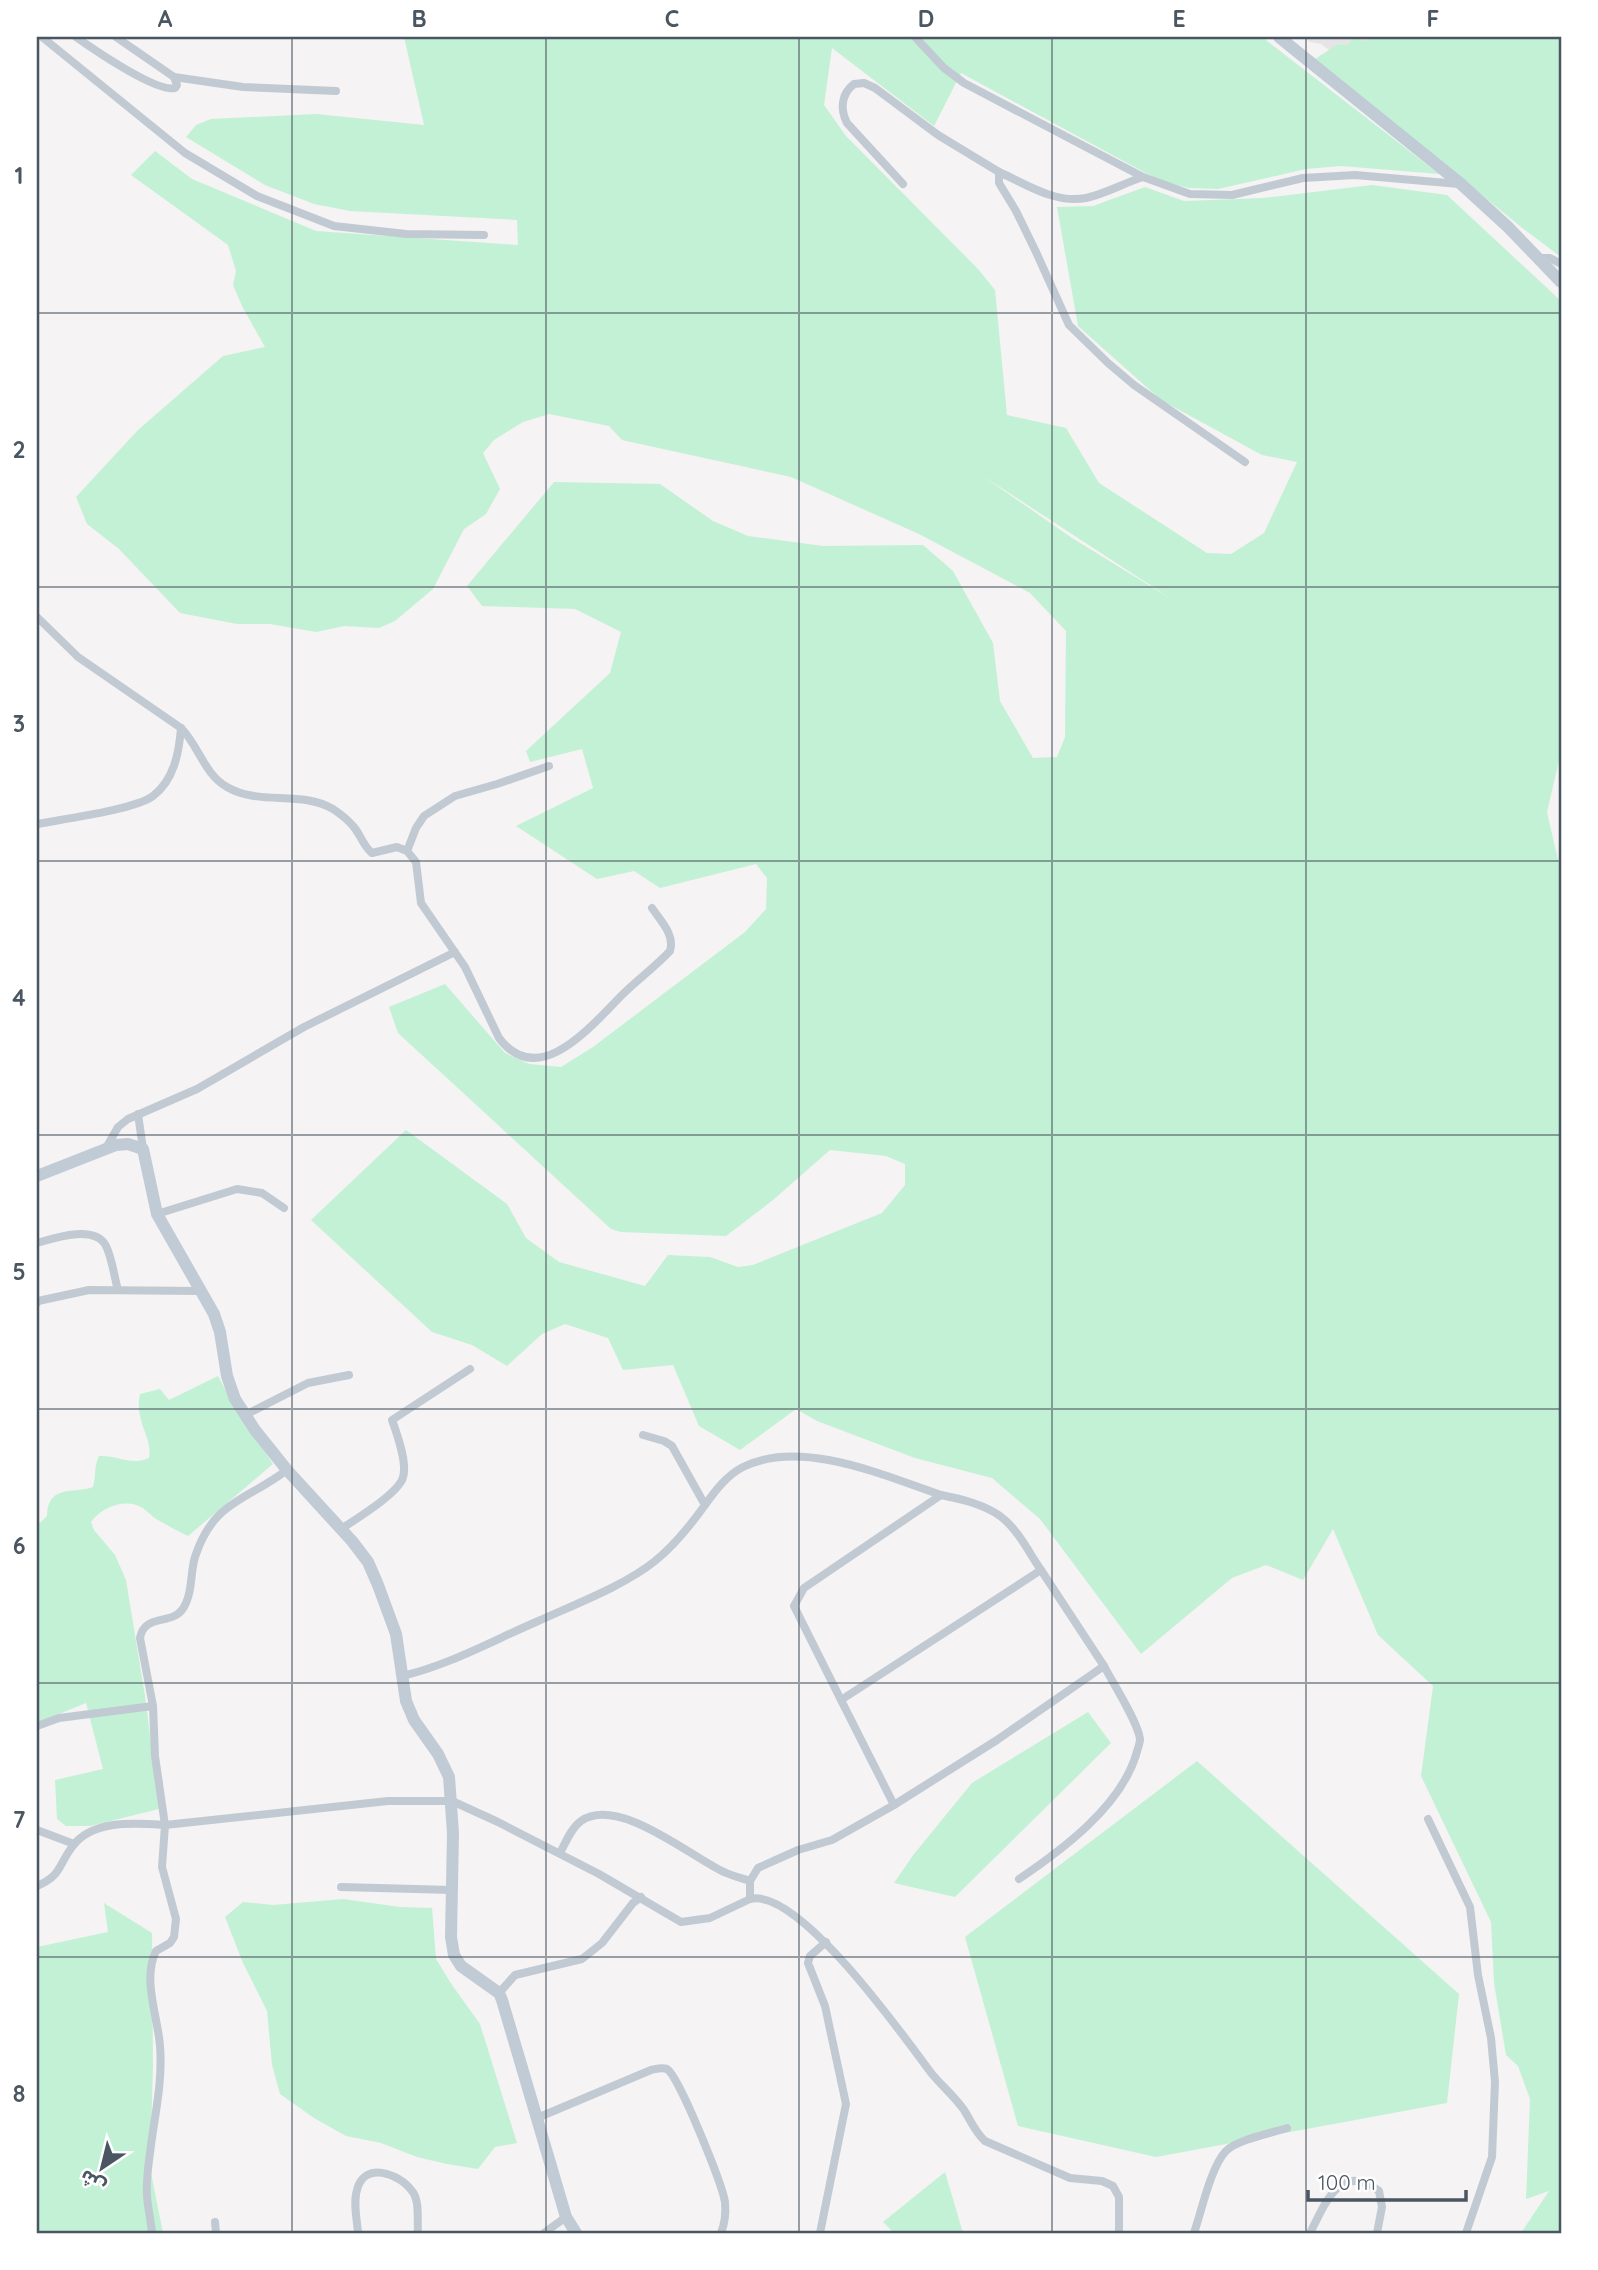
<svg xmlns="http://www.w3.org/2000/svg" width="1598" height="2270" viewBox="0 0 1598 2270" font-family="Quicksand,'Noto Sans Arabic',sans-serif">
	<rect width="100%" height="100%" fill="#f5f3f3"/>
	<path fill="#e6e4e5" d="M1303 37H1383L1348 46 1338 44 1329 50 1321 44 1310 42Z"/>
	<g fill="#c3f1d5" fill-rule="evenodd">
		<path d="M404 37H1262L1439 174 1341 166 1306 169 1218 189 1189 188 1161 181 1140 170 961 73 934 126 832 48 824 105 846 136 978 269 995 290 1007 415 1066 428 1099 483 1207 553 1231 554 1264 533 1297 462 1262 455 1161 400 1078 326 1057 207 1093 206 1145 187 1184 201 1263 198 1372 185 1447 195 1561 301V752L1547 812 1561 873V2233H1521L1549 2191 1526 2199 1530 2099 1518 2066 1506 2055 1494 1983 1491 1922 1421 1776 1433 1686 1378 1635 1333 1529 1303 1580 1266 1565 1232 1578 1141 1654 1040 1519 992 1478 915 1458 817 1421 796 1409 740 1450 699 1426 673 1365 623 1370 608 1338 565 1324 542 1334 507 1366 472 1345 432 1332 311 1220 406 1130 507 1204 526 1238 559 1262 645 1286 668 1255 710 1257 738 1267 753 1265 882 1213 905 1185V1164L886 1156 830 1150 773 1200 726 1236 621 1232 611 1229 398 1033 389 1007 445 984 505 1053 529 1064 561 1067 593 1047 745 932 766 909 767 878 756 864 660 888 634 871 597 879 516 826 593 788 582 749 530 762 526 751 610 673 621 632 575 609 482 606 467 586 554 482 660 484 713 521 748 536 823 546 923 545 953 571 993 643 1000 701 1033 758 1057 757 1065 737 1066 631 1030 593 919 534 791 477 622 440 609 426 549 414 523 422 494 440 483 453 500 489 486 514 464 529 433 589 395 621 379 628 344 626 316 632 270 624H237L180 613 119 549 87 524 76 497 138 430 223 356 265 347 243 308 233 285 236 271 228 245 131 175 155 151 192 179 316 231 518 245 517 220 350 211 314 204 265 185 186 137 196 125 211 119 316 114 424 125ZM983 476 1173 600 1072 538Z"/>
		<path d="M1383 37H1561V257L1521 227 1315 59 1338 44 1348 45 1353 38 1364 41Z"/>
		<path d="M218 1376 234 1406 273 1464 188 1536C178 1531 168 1526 158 1520 152 1517 147 1510 141 1507 124 1498 101 1508 91 1522L94 1530 115 1555 126 1580 145 1696 155 1774 163 1808 90 1826H66L57 1819 55 1780 103 1769 86 1703 37 1723V1523L41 1522 47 1516C48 1484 73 1494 93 1487 96 1476 94 1466 99 1456 117 1455 132 1466 149 1458 153 1437 134 1422 140 1394L160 1389 169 1400Z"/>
		<path d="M1088 1712 1111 1743 955 1897 894 1883 914 1854 972 1783Z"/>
		<path d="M1197 1761 1459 1994 1447 2103 1156 2157 1018 2126 965 1937Z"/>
		<path d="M343 1899 400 1907 432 1908 436 1959 452 1985 480 2024 517 2143 495 2147 478 2169 447 2164 417 2157 381 2143 346 2136 314 2118 280 2094 272 2065 267 2011 243 1963 225 1917 243 1902 273 1905Z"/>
		<path d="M104 1903 152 1933 153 2066 150 2168 163 2233H37V1947L108 1932Z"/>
		<path d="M945 2172 963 2233H894L883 2222Z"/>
	</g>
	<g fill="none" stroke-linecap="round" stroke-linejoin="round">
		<g stroke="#c1cad2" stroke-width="8">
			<path d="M42 37 185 153 257 196 334 226 406 234 484 235"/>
			<path d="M76 37C93 49 157 93 175 88L177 85 174 77"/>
			<path d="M116 37 174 77 243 87 336 91"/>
			<path d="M915 37 944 68 964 83 1143 177 1190 194 1232 195 1303 178 1355 175 1459 184"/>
			<path d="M1143 177C1124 183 1105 194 1086 198 1055 204 1026 184 999 172V183L1016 211 1036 252 1069 325 1108 363 1134 385 1245 462"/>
			<path d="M903 184 847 123C840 109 841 94 854 84L864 83 875 88 938 135 999 172"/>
			<path d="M1537 258H1550L1561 264"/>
			<path d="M37 617 78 657 181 728C199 746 204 774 227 787 259 806 301 790 333 809 339 813 348 820 353 826 361 835 363 846 372 853L397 847 407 851 416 862 421 903 465 967 499 1038C539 1091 592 1025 622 995 637 980 655 967 670 951 675 935 661 921 652 908"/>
			<path d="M37 824C63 819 134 810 153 796 174 780 179 753 181 728"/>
			<path d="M407 851 416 828 424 816 455 796 497 784 549 766"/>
			<path d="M138 1114 143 1149"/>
			<path d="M106 1148 118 1127 128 1119 197 1089 304 1027 455 952"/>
			<path d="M157 1214 237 1189 262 1193 284 1208"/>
			<path d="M37 1243C54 1238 95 1224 106 1246 112 1258 114 1276 118 1290"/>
			<path d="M37 1303 38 1301 89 1290 201 1291"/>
			<path d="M245 1415 308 1383 349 1375"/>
			<path d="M705 1505C715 1491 727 1475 743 1467 801 1438 885 1476 941 1495"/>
			<path d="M341 1529C356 1519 394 1496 402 1480 409 1466 397 1434 392 1420L470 1369"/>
			<path d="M402 1676C449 1665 492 1641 536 1622 573 1605 624 1586 655 1561 675 1545 690 1526 705 1505L672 1446 664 1441 643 1435"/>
			<path d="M841 1700 794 1606 804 1588 941 1495C961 1499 983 1504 1000 1516 1018 1529 1029 1553 1041 1570"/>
			<path d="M37 1726 59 1718 153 1706"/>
			<path d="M894 1805 841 1700 1041 1570 1104 1666"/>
			<path d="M1428 1819 1470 1907 1478 1975 1491 2038 1495 2082 1492 2157 1466 2233"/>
			<path d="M37 1830 74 1844"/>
			<path d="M560 1853C565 1844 571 1828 581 1821 618 1795 691 1857 724 1872 732 1876 742 1878 750 1881"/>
			<path d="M37 1886C61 1876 58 1866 72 1847 92 1819 135 1823 165 1825L388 1801H452L498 1822 599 1874 681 1922 710 1918 750 1899C799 1887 904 2037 932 2074 942 2086 955 2097 964 2110 971 2121 975 2132 985 2141L1070 2178 1102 2181 1113 2186 1119 2197V2233"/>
			<path d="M341 1887 452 1890"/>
			<path d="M750 1899V1881L758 1868 798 1850 832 1840 894 1805 997 1740 1104 1666C1113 1683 1138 1722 1140 1739 1140 1744 1137 1750 1136 1755 1120 1807 1062 1850 1019 1879"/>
			<path d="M499 1993 515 1975 582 1959 602 1943 633 1903 641 1897"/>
			<path d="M537 2118 651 2070C656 2069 662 2067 667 2069 679 2076 722 2184 725 2202 726 2213 725 2223 721 2233"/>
			<path d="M215 2222 216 2233"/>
			<path d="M152 2233C151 2221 148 2209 147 2196 146 2182 148 2167 150 2153 154 2118 163 2083 160 2046 158 2017 142 1979 156 1951L170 1943 174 1937 176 1919 162 1867 165 1825 155 1756 153 1706 140 1638C144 1614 170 1625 182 1610 193 1595 190 1573 195 1557 213 1501 246 1501 287 1470"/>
			<path d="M358 2233C357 2220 353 2202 357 2190 364 2161 399 2173 412 2191 420 2200 417 2221 418 2233"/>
			<path d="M544 2233 566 2217"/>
			<path d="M820 2233 846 2104 825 2006 808 1963 810 1956 826 1942"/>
			<path d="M1194 2233C1201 2213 1211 2166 1226 2151 1237 2140 1271 2133 1287 2128"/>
			<path d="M1310 2233C1325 2204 1340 2161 1379 2191L1382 2207 1377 2233"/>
		</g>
		<g stroke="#c1cbd6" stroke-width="12">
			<path d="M1279 37 1461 184 1508 227 1561 282"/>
			<path d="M37 1176 116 1145 128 1144 143 1149 157 1214 214 1314 220 1332 227 1376 235 1399 255 1430 287 1470 352 1541 368 1562 378 1585 396 1634 406 1701 414 1720 438 1754 449 1777 453 1833 451 1937 454 1955 461 1966 499 1993 502 2000 566 2217 576 2233"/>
		</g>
	</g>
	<path fill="none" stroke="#4a5661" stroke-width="2" stroke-opacity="0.55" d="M292 37V2233M546 37V2233M799 37V2233M1052 37V2233M1306 37V2233M37 313H1561M37 587H1561M37 861H1561M37 1135H1561M37 1409H1561M37 1683H1561M37 1957H1561"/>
	<rect width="1598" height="2270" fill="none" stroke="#ffffff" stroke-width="77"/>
	<g transform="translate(102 2168) rotate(215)" stroke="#ffffff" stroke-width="5" paint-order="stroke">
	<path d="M0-5L12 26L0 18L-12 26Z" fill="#4a5661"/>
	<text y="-10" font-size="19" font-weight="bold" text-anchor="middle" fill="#4a5661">ش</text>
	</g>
	<path d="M1308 2190v10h158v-10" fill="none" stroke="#4a5661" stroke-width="3.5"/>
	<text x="1318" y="2190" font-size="21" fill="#4a5661" stroke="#ffffff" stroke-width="5" paint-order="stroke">100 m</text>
	<rect x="38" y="38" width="1522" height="2194" fill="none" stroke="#4a5661" stroke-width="2.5"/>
	<g font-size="23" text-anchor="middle" font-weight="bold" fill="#4a5661">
		<text x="165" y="27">A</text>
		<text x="419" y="27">B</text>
		<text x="672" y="27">C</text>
		<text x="926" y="27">D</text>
		<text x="1179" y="27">E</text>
		<text x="1433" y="27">F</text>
		<text x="19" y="184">1</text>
		<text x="19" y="458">2</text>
		<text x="19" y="732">3</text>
		<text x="19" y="1006">4</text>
		<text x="19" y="1280">5</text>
		<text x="19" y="1554">6</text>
		<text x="19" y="1828">7</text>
		<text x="19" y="2102">8</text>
	</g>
</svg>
